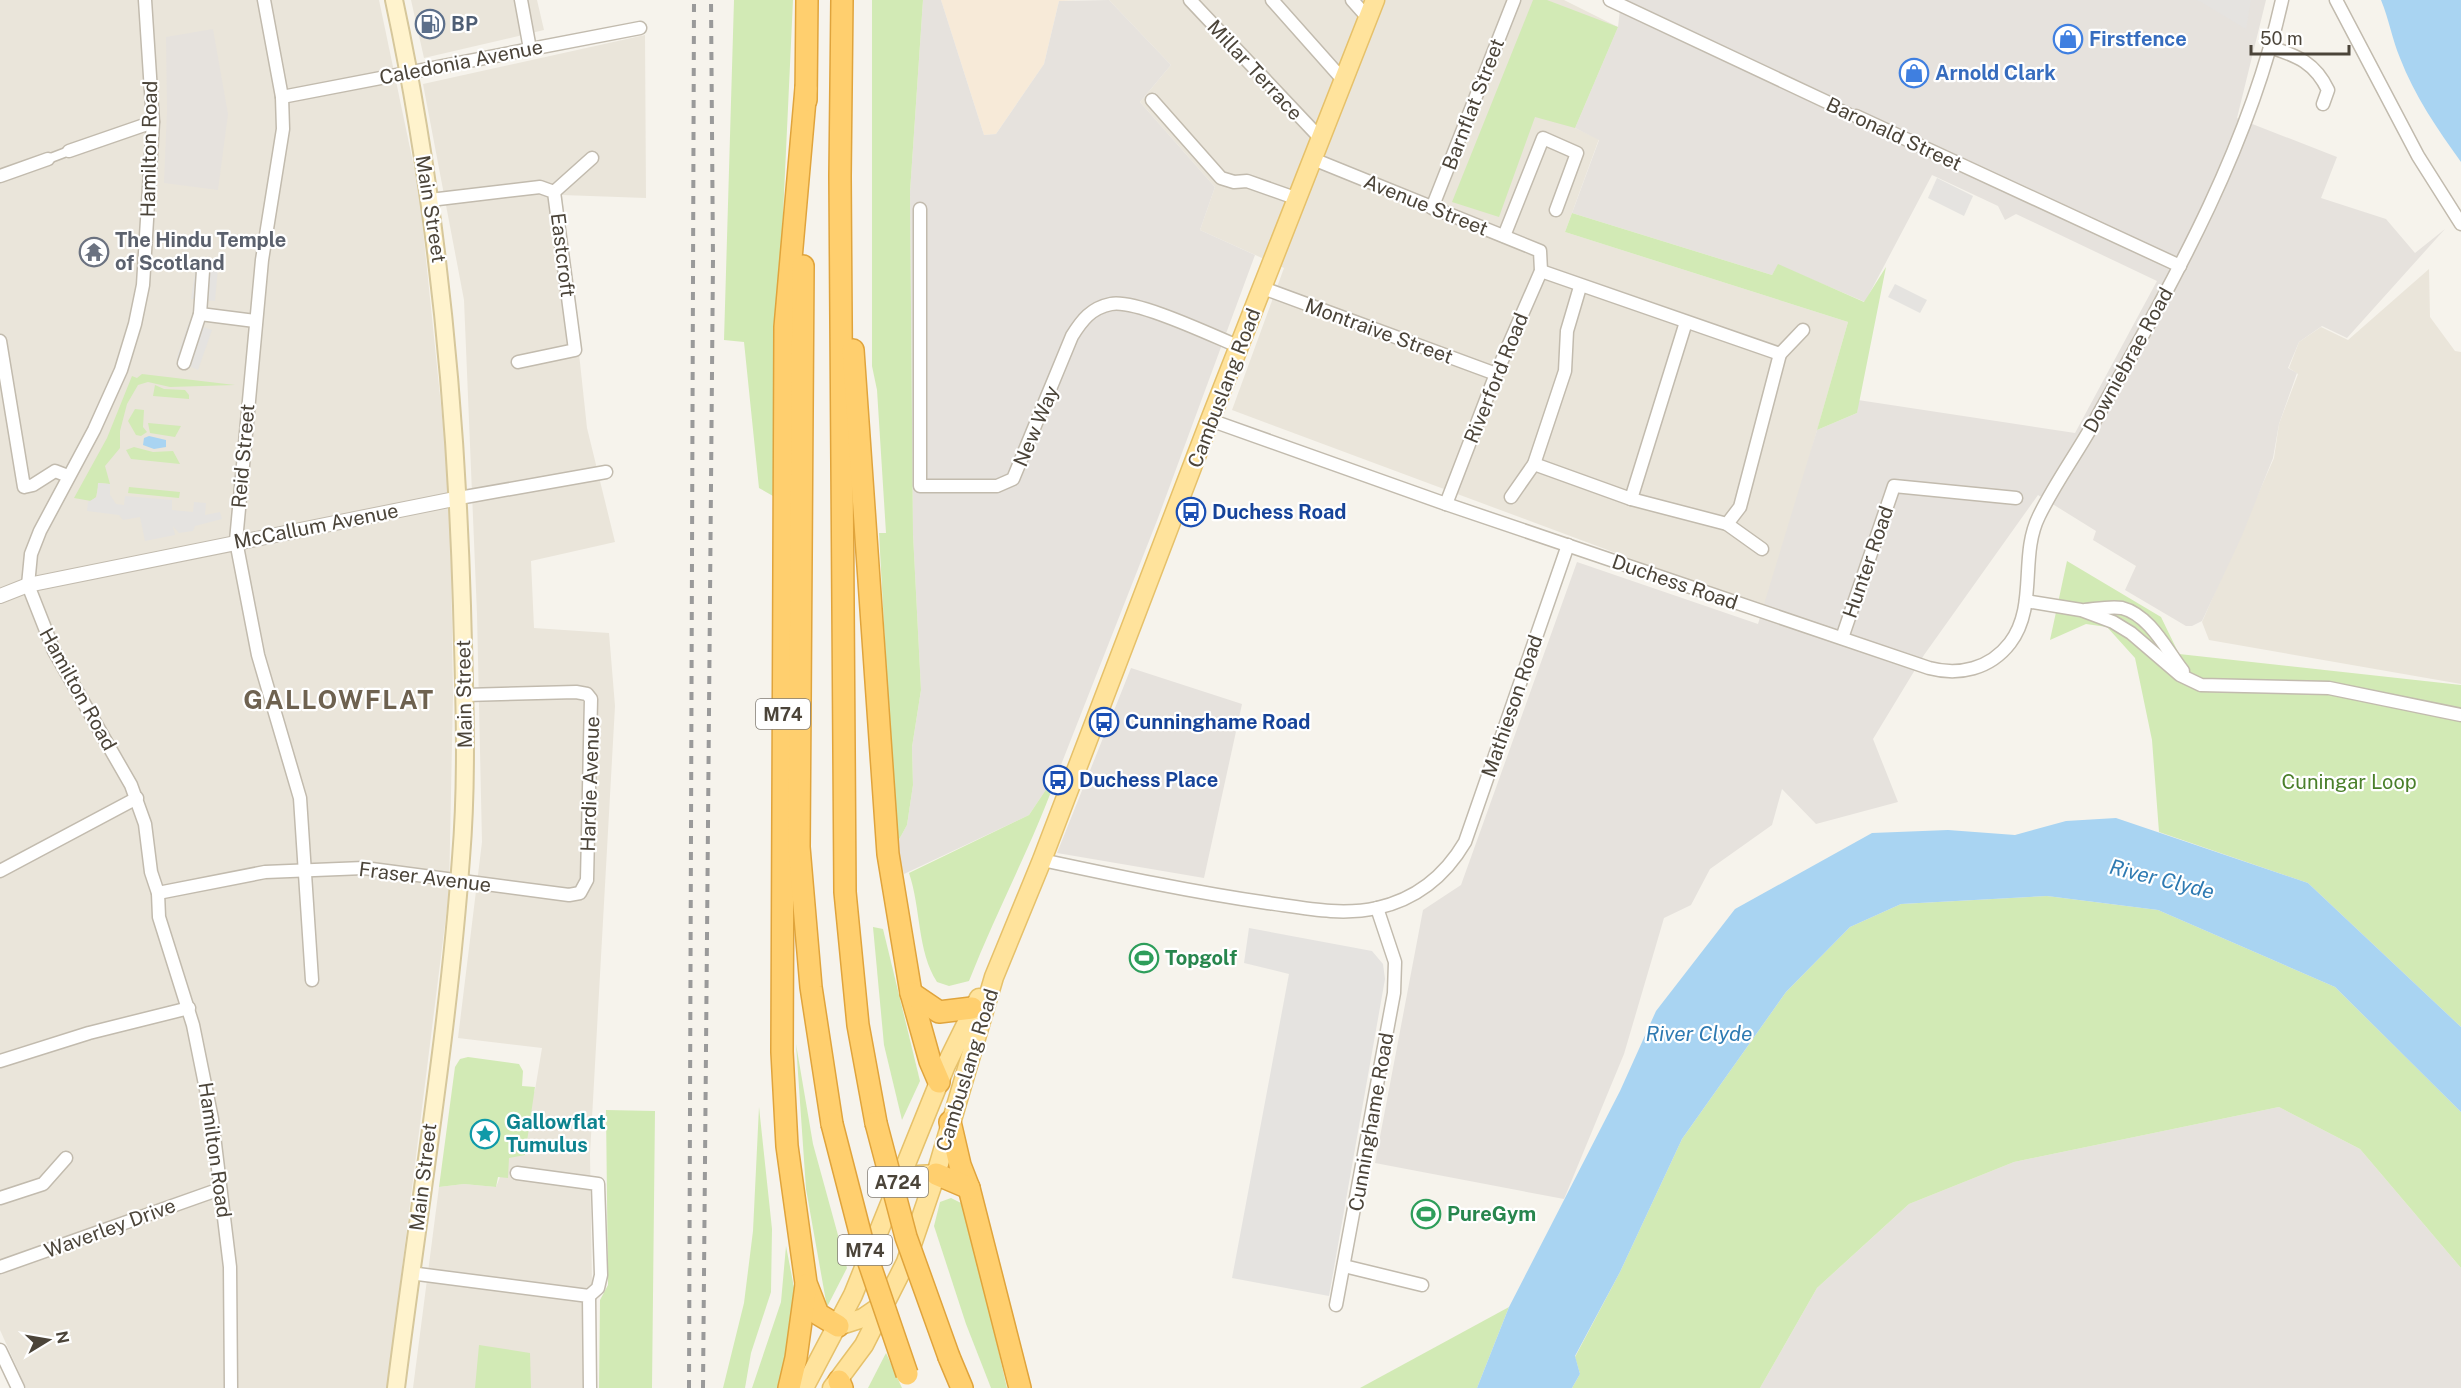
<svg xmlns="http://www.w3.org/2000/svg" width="2461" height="1388" viewBox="0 0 2461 1388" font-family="'Public Sans',sans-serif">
	<rect width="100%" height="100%" fill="#f6f3ec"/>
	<g fill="#eae5da">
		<path d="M0 0H379L419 191 450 493 453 695 449 892 387 1388H26L0 1330Z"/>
		<path d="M411 0H537L544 30 424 58Z"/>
		<path d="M1109 0H1564L1618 27 1575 128 1599 139 1565 232 1848 322 1766 609 1232 410 1284 268 1200 230 1215 187 1140 102 1171 65Z"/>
		<path d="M645 35 646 198 562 195 587 428 615 542 531 561 534 628 609 633 615 706 590 1154 592 1285 585 1290 583 1388H413L439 1187 464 1184 496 1187 535 1090 542 1048 458 1038 482 842 477 614 464 300 423 84Z"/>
		<path d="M2429 269 2430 317 2455 351 2461 352V684L2209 640 2202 622 2274 458 2279 424 2298 374 2289 368 2299 342 2321 327 2348 340Z"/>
	</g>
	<path fill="#f7ead8" d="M941 0H1077L1059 1 1044 64 996 134 984 135Z"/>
	<g fill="#e6e2dd">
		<path d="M923 0H941L984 135 996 134 1044 64 1059 1 1109 0 1171 65 1140 102 1215 187 1200 230 1255 255 1158 518 1059 770 1029 815 904 874 896 845 907 825 913 785 912 747 921 690 913 534 910 192Z"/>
		<path d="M1621 0H2266L2237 118 2337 157 2321 198 2386 219 2415 253 2445 229 2347 338 2322 326 2299 342 2288 368 2297 373 2279 424 2273 458 2241 538 2202 621 2192 626H2186L2125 590 2136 566 2093 540 2096 531 2038 495 1924 655 1873 739 1898 802 1816 824 1782 789 1772 825 1710 869 1691 905 1664 918 1624 1054 1564 1199 1375 1163 1423 910 1461 885 1577 562 1758 624 1817 430 1857 413 1858 400 2075 433 2157 281 2016 214 2005 220 1998 206 1932 175 1865 302 1778 265 1772 275 1572 213 1599 140 1575 128 1618 27Z"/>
		<path d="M213 29 228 114 218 190 164 183 167 110 166 37Z"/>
		<path d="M1131 668 1242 704 1204 878 1057 853Z"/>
		<path d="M2279 1107 2360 1149 2461 1268V1388H1760L1817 1288 1909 1204 2014 1162Z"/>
	</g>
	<g fill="#d2eab5">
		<path d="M734 0H793L774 410 773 496 759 488 744 342 724 340Z"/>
		<path d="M872 0H923L910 192 913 534 921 690 912 747 913 785 907 825 896 845 879 533H886L877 390 872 366Z"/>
		<path d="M1533 0H1547L1618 27 1575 128 1535 117 1499 217 1452 202Z"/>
		<path d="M1572 213 1772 275 1778 264 1864 302 1886 267 1857 413 1817 430 1848 322 1565 232Z"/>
		<path d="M142 374 235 385 170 387 148 382 138 385 127 404 120 431V448L105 466 110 484 99 483 96 497 91 501 74 498 107 438 132 376 137 378Z"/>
		<path d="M155 385 164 389 185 390 189 395V399L153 396Z"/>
		<path d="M135 409 144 410 143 427 147 432 141 436 136 435 128 421Z"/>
		<path d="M148 423 181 426 175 437 150 433Z"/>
		<path d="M134 447 153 452 173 451 180 464 131 459 126 450Z"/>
		<path d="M129 487 180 492 179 498 128 493Z"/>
		<path d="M2067 561 2161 617 2179 654 2461 685V1027L2308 883 2159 832 2152 740 2135 658 2107 627 2086 624 2050 640Z"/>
		<path d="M1059 770C1034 842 997 909 969 981L949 986 937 982C917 951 921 908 909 873L1029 815Z"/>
		<path d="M2047 896 2158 910 2335 987 2461 1112V1268L2360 1149 2279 1107 2014 1162 1909 1204 1817 1288 1760 1388H1572L1580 1374 1575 1357 1620 1272 1682 1139 1786 992 1850 927 1901 904Z"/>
		<path d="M873 927 883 929 920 1081 902 1120 884 1045Z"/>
		<path d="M796 1044 813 1144 847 1268 827 1307 806 1189Z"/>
		<path d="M468 1057 519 1064 523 1071 522 1086 535 1087 525 1155 509 1158 508 1178 498 1177 496 1187 464 1184 439 1187 455 1067 460 1059Z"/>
		<path d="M759 1107 772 1229 771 1292 751 1353 745 1388H723L744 1303 753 1231Z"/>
		<path d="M606 1110 655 1111 652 1388H599L600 1300 608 1285Z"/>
		<path d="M951 1198 961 1203 970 1227 1007 1388H991L966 1324 934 1226 940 1202Z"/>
		<path d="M786 1246 797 1303 784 1388H752L781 1302Z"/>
		<path d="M1509 1307 1477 1388H1360Z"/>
		<path d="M479 1345 530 1353 531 1388H475Z"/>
		<path d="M886 1353 902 1388H868Z"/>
	</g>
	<g fill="#e5e3e0">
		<path d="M2196 0H2251L2246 29 2201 2Z"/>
		<path d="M1937 178 1973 196 1964 216 1928 198Z"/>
		<path d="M196 266 218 268 215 301 191 299Z"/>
		<path d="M1895 284 1927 300 1920 313 1888 297Z"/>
		<path d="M189 322 212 330 198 370 179 362 177 357Z"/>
		<path d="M98 483 110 484V495L116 504 124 505 125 496 172 500V510L193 512 194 502 206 503 205 515 220 512 222 519 195 526 193 531 179 533 173 526 175 535 145 541 140 517 123 520 119 515 87 511 88 502 97 497Z"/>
		<path d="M1249 928 1372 951 1383 964 1385 979 1329 1296 1232 1278 1289 974 1244 963Z"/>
	</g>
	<g fill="#a9d4f2">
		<path d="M2381 0H2461V162C2438 130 2414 95 2400 58 2392 39 2389 19 2381 0Z"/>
		<path d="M149 436 166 440V447L154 449 143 445 144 438Z"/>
		<path d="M2116 818 2308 883 2461 1027V1112L2335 987 2158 910 2047 896 1901 904 1850 927 1786 992 1682 1139 1620 1272 1575 1356 1580 1374 1572 1388H1477L1509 1307 1620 1091 1656 1011 1735 909 1872 833 1948 830 2015 835 2066 821Z"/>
	</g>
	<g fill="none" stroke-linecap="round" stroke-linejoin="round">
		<g stroke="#c2bbae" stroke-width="11">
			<g id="pedestrian">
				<path d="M1829 103 1856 116"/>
				<path d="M48 159 69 151"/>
			</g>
		</g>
		<g stroke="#c2bbae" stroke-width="15">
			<g id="minor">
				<path d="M145 0 153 122 143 285 135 324 121 370 94 430 40 531 31 554 28 585 54 651 131 785 145 824 151 872 158 893 159 917 193 1025 212 1119 230 1267 231 1388"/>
				<path d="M264 0 282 97 283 129 262 260 236 541 258 655 300 798 312 980"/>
				<path d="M521 0 530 49"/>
				<path d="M1190 0 1321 139"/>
				<path d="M1272 0 1344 81"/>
				<path d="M1352 0 1368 18"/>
				<path d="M1610 0 1829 103"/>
				<path d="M2336 0 2418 156 2461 224"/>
				<path d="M2270 47C2298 56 2315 63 2328 90L2323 104"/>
				<path d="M282 97 640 28"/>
				<path d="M1152 100 1221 178 1234 182 1247 181 1298 199"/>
				<path d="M1856 116 2180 266"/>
				<path d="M69 151 153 122"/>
				<path d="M1313 159 1540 251 1541 271 1496 374 1446 504"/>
				<path d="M0 176 48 159"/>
				<path d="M554 192 592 158"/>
				<path d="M430 200 540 187 554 192 575 350 518 362"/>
				<path d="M1432 208 1514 0"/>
				<path d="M920 209V486H997L1013 479 1072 336C1082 320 1091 308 1111 304 1136 299 1213 336 1240 347"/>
				<path d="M1504 236 1543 138 1577 153 1556 210"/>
				<path d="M1541 271 1780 354 1803 330"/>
				<path d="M1263 288 1496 374"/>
				<path d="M200 314 255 321"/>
				<path d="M0 341 24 487 33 485 55 471 68 476"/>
				<path d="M184 363 200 314 203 271"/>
				<path d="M1210 420 1446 504 1929 668C1959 676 1990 669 2010 643 2038 606 2019 556 2039 516 2054 485 2075 456 2092 426 2168 290 2248 154 2282 0"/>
				<path d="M1534 464 1631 499 1686 322"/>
				<path d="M1511 497 1534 464 1565 371 1567 331 1580 287"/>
				<path d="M459 498 606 472"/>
				<path d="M1631 499 1727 524 1740 507 1780 354"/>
				<path d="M1727 524 1762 549"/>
				<path d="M2026 601 2081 610 2113 622 2131 633 2180 675 2201 685 2329 688 2461 715"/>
				<path d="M2085 610C2096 609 2111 606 2122 608 2150 615 2167 651 2183 671"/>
				<path d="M1842 638 1894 486 2016 498"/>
				<path d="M1042 860C1117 876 1192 892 1268 903 1304 908 1341 916 1377 908 1417 899 1445 876 1465 842L1568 545"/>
				<path d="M0 871 137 798"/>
				<path d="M158 893 265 872 364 868 569 895 580 893 587 880 591 699 587 694 576 692 465 695"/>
				<path d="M0 1061 89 1033 189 1008"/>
				<path d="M517 1173 598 1184 601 1275 598 1288 589 1296"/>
				<path d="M0 1198 43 1184 66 1158"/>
				<path d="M1344 1266 1422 1285"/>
				<path d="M0 1267 220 1189"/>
				<path d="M410 1273 589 1296 590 1388"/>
				<path d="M1336 1305 1394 993 1395 962 1377 908"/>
				<path d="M0 1350 18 1388"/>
			</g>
		</g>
		<g stroke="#c2bbae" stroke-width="16">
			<path id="tertiary" d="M0 596 28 585 459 498"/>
		</g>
		<g stroke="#d6c79b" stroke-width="20">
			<path id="secondary" d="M394 0C437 200 456 402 462 606 464 690 468 774 461 858 448 1035 418 1212 396 1388"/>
		</g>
		<g stroke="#e6c16a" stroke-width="21">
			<g id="primary">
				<path d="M896 1193 918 1175 936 1174"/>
				<path d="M838 1326 863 1318 885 1303"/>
				<path d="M804 1388 853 1295 946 1065 979 998"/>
				<path d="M832 1388 864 1345 906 1262 936 1174 994 977 1042 860 1210 420 1375 0"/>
			</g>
		</g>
		<g stroke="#e0a43c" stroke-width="24">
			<g id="motorway">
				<path d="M842 0 840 176 845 892 858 1025 876 1123"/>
				<path d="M806 88 785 327 782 1052 787 1146 806 1283 818 1314 838 1326"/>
				<path d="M806 100 807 0"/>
				<path d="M803 266 799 847 811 987 832 1124"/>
				<path d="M853 350 888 854 911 993 930 1061 939 1082"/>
				<path d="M911 993 939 1012 972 1008"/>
				<path d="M950 1122 960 1165 969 1188 1020 1388"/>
				<path d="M936 1174 969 1188"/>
				<path d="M949 1357 962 1388"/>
				<path d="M839 1381 842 1388"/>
				<path d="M789 1388 796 1358 806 1285"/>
			</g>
		</g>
		<use href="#pedestrian" stroke="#fff" stroke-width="8"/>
		<use href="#minor" stroke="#fff" stroke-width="12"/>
		<use href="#tertiary" stroke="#fff" stroke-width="14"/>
		<use href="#secondary" stroke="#fff3cd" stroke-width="16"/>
		<use href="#primary" stroke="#ffe39c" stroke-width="18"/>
		<use href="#motorway" stroke="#ffcf6e" stroke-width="21"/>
		<g stroke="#9a9a9a" stroke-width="4" stroke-dasharray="8 8" stroke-linecap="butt">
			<path d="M689 1388 694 0"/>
			<path d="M703 1388 713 260 711 0"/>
		</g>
		<g stroke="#e0a43c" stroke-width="24" stroke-linecap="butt">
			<g id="motorway-bridge">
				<path d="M876 1123 906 1237 949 1357"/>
				<path d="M832 1124 864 1248 907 1374"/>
			</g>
		</g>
		<use href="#motorway-bridge" stroke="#ffcf6e" stroke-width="21"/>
	</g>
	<defs>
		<g id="fuel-ring" transform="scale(1.5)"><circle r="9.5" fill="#fff" stroke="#5c6f8a" stroke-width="1.5"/><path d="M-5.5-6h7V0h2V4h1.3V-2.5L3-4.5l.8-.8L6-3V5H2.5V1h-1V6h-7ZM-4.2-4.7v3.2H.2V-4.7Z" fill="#5c6f8a"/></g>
		<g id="shop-ring" transform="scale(1.5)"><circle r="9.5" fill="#fff" stroke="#3f7fe0" stroke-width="1.5"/><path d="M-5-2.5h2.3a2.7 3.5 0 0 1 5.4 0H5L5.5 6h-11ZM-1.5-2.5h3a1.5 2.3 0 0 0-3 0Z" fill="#3f7fe0"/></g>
		<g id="temple-ring" transform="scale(1.5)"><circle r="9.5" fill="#fff" stroke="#6b7280" stroke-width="1.5"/><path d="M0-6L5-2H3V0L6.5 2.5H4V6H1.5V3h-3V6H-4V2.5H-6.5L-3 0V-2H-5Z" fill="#6b7280"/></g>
		<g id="bus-ring" transform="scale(1.5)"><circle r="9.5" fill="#fff" stroke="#1a4fb4" stroke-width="1.5"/><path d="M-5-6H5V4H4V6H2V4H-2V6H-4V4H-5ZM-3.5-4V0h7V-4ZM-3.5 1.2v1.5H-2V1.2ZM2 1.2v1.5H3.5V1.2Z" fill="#1a4fb4"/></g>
		<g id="stadium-ring" transform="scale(1.5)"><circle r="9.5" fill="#fff" stroke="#2e9e5b" stroke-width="1.5"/><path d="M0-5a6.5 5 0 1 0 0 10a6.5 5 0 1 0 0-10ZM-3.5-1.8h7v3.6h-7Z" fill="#2e9e5b"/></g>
		<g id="sight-ring" transform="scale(1.5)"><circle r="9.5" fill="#fff" stroke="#0f9aa8" stroke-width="1.5"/><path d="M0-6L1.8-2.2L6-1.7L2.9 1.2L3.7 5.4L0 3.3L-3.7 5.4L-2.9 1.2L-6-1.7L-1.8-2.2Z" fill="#0f9aa8"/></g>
	</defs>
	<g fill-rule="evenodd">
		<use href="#fuel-ring" x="430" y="24"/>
		<use href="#shop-ring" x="2068" y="39"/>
		<use href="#shop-ring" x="1914" y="73"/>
		<use href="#temple-ring" x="94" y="252"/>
		<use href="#bus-ring" x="1191" y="512"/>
		<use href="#bus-ring" x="1104" y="722"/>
		<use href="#bus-ring" x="1058" y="780"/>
		<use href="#stadium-ring" x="1144" y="958"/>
		<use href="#sight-ring" x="485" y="1134"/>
		<use href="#stadium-ring" x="1426" y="1214"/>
	</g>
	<g text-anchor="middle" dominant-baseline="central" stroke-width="4.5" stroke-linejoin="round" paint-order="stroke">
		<g fill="#fff" stroke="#817c74" stroke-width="1.5">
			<rect x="756" y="699" width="54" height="30" rx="4.5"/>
			<rect x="868" y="1167" width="60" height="30" rx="4.5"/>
			<rect x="838" y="1235" width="54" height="30" rx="4.5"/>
		</g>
		<g font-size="18" font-weight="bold" fill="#4b4439">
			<text x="783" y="714">M74</text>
			<text x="898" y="1182">A724</text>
			<text x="865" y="1250">M74</text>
		</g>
		<g font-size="20" font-weight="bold" fill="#4e5e75" stroke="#fff" text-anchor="start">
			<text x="451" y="24">BP</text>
		</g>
		<g font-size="20" font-weight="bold" fill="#366cbe" stroke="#fff" text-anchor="start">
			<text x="2089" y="39">Firstfence</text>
			<text x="1935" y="73">Arnold Clark</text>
		</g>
		<g font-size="20" fill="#4b4439" stroke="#fff">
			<text transform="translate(461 62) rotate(-11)">Caledonia Avenue</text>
			<text transform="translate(1255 70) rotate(47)">Millar Terrace</text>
			<text transform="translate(1473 104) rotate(-69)">Barnflat Street</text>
			<text transform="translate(1894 134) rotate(25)">Baronald Street</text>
			<text transform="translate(149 149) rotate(-89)">Hamilton Road</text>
			<text transform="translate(1426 205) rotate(22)">Avenue Street</text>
			<text transform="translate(431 209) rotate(81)">Main Street</text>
			<text transform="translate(563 255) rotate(83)">Eastcroft</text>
			<text transform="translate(1379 331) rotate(20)">Montraive Street</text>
			<text transform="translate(2128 360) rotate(-61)">Downiebrae Road</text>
			<text transform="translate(1496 378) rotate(-68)">Riverford Road</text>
			<text transform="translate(1224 388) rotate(-69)">Cambuslang Road</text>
			<text transform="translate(1036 426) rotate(-67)">New Way</text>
			<text transform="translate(243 456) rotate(-85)">Reid Street</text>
			<text transform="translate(316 526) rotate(-11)">McCallum Avenue</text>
			<text transform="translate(1868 562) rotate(-71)">Hunter Road</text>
			<text transform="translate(1675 582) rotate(19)">Duchess Road</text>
			<text transform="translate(78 689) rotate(61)">Hamilton Road</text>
			<text transform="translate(464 694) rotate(-91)">Main Street</text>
			<text transform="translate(1512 706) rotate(-71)">Mathieson Road</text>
			<text transform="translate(590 784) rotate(-88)">Hardie Avenue</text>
			<text transform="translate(425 877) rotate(7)">Fraser Avenue</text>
			<text transform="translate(967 1070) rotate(-73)">Cambuslang Road</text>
			<text transform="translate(1371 1122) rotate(-80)">Cunninghame Road</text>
			<text transform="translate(215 1150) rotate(82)">Hamilton Road</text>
			<text transform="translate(423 1177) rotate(-83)">Main Street</text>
			<text transform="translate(110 1228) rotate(-20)">Waverley Drive</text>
		</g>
		<g font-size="20" font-weight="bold" fill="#5b616d" stroke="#fff" text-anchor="start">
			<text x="115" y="240">The Hindu Temple<tspan x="115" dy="23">of Scotland</tspan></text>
		</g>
		<g font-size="20" font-weight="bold" fill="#164399" stroke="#fff" text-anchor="start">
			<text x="1212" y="512">Duchess Road</text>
			<text x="1125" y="722">Cunninghame Road</text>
			<text x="1079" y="780">Duchess Place</text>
		</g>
		<g font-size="20" fill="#4a7f2a" stroke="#fff">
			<text x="2349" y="782">Cuningar Loop</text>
		</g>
		<g font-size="20" font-weight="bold" fill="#27864d" stroke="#fff" text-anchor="start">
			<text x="1165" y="958">Topgolf</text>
			<text x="1447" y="1214">PureGym</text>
		</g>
		<g font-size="20" font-weight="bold" fill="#0d838f" stroke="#fff" text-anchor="start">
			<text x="506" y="1122">Gallowflat<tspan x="506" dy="23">Tumulus</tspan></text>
		</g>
		<g font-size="21" font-style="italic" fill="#2e7ab2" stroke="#fff">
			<text transform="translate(2162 879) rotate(14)">River Clyde</text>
			<text x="1699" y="1033">River Clyde</text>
		</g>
		<g font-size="26" font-weight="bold" letter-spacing="1.5" fill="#6e6250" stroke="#fff">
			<text x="339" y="699">GALLOWFLAT</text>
		</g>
	</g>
	<g transform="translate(48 1340) rotate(79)" stroke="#ffffff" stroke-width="4.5" paint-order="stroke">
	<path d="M0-4.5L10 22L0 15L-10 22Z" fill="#4b4439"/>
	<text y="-9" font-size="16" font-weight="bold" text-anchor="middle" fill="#4b4439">N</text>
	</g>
	<path d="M2251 45v9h98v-9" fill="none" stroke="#4b4439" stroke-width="3"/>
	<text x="2260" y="45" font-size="18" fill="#4b4439" stroke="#ffffff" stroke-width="4.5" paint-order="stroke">50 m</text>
</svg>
